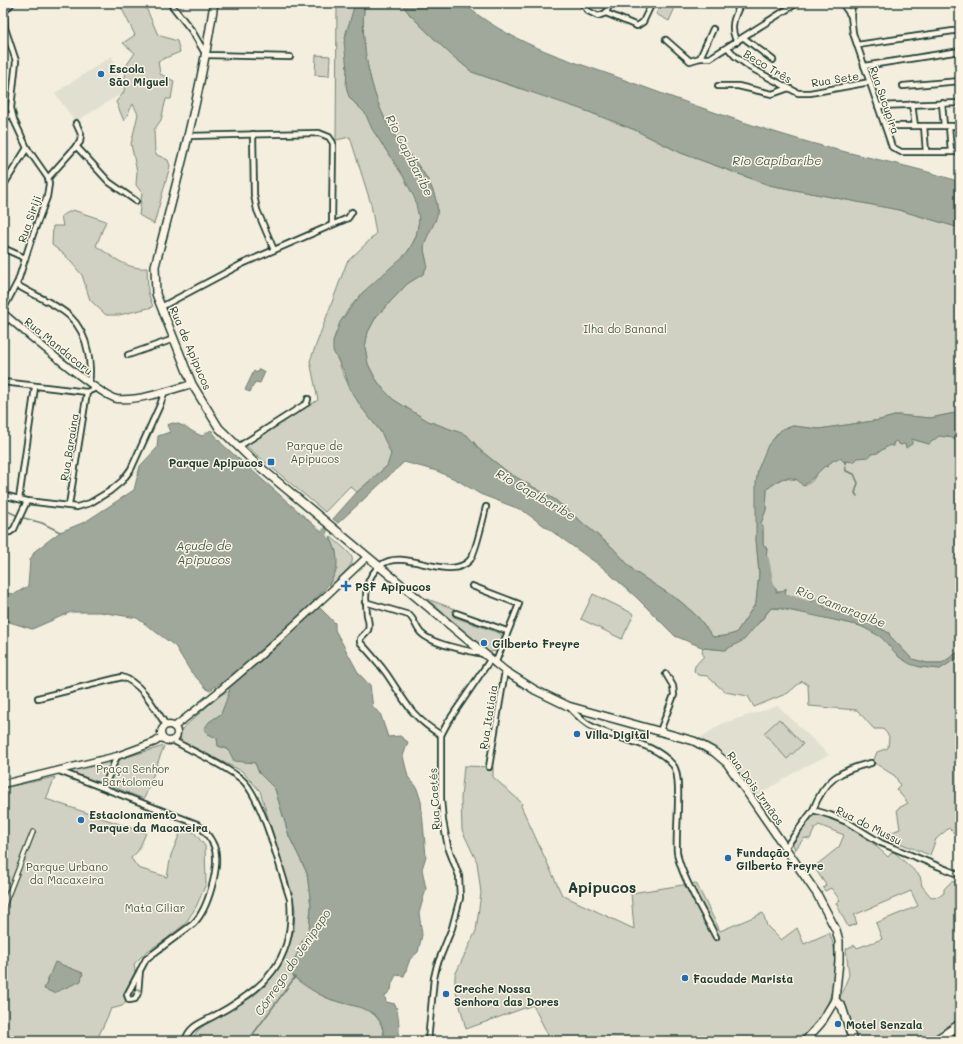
<svg xmlns="http://www.w3.org/2000/svg" width="963" height="1044" viewBox="0 0 963 1044" font-family="Mali,sans-serif">
	<rect width="100%" height="100%" fill="#f3eede"/>
	<filter id="ink" filterUnits="userSpaceOnUse"><feTurbulence type="fractalNoise" baseFrequency=".025" numOctaves="2"/><feDisplacementMap in="SourceGraphic" scale="8" xChannelSelector="R" yChannelSelector="G"/><feConvolveMatrix kernelMatrix="1 2 1 2 8 2 1 2 1" color-interpolation-filters="sRGB"/></filter>
	<g filter="url(#ink)">
		<g fill="#e1dfd0">
			<path d="M112 56 124 92 75 122 55 93Z"/>
			<path d="M778 706 829 755 798 770 757 796 725 754 700 738 723 723Z"/>
		</g>
		<g fill="#d0d1c2" stroke="#78877b">
			<path d="M119 3H144L158 35 177 41 180 52 158 61 160 74 174 81 171 99H166L161 120 154 130 155 154 168 160 170 166 154 224 139 215 142 193 136 185 137 172 131 144 138 114 133 104 124 121 116 102 124 92 126 66 135 53 123 43 135 35Z"/>
			<path d="M337 3H355C354 13 349 23 346 32 344 45 347 55 347 68 348 78 345 86 349 95 351 102 360 107 365 113 369 117 370 124 373 129 386 155 420 189 419 220 417 270 352 284 338 329 336 333 333 338 334 343 335 360 351 392 361 406 372 422 387 436 391 454 392 458 389 463 387 466L357 492 350 486 325 512 246 446 247 443 318 400 310 361 347 262 376 234 371 204 350 137 336 140Z"/>
			<path d="M365 3H401L411 16 449 53 472 72 515 87 553 98 635 130 681 153 769 185 899 210 960 228V412L930 418 898 415 880 420 819 429 793 426 776 434 756 539 759 573 756 603 736 633 725 636 713 637 698 617 680 601 635 572 613 548 554 499 509 473 480 450 474 442 460 433 428 421 394 400 384 390 375 378 368 364 365 347 368 332 376 317 407 284 423 274 427 266C427 258 422 250 425 242 432 222 442 219 434 194 426 170 411 159 397 139 373 108 358 41 365 3Z"/>
			<path d="M662 3H677L669 21 656 14Z"/>
			<path d="M316 55 330 56 329 76 315 75Z"/>
			<path d="M73 210 106 221 96 246C112 256 127 270 147 268L148 292 153 307 119 315H106L90 300 82 275 65 255 52 245 53 226H63L61 216Z"/>
			<path d="M941 435 960 439V651L942 663H927L912 659 890 636 889 633 871 623 863 622 841 612H835L822 605V603L814 600 796 604 785 594 786 589 781 592H776V589L770 585 765 577 768 571 765 566 767 549 763 544V527L761 523 766 510 767 489 783 478 798 480 805 486 812 481 818 472 825 466 827 467C831 461 833 460 840 458L846 462 863 456 866 457 871 454 877 453 890 445 893 446V443L896 441 900 445 904 443 909 445 911 439 929 444 934 438Z"/>
			<path d="M330 536C360 562 359 557 332 585H329L337 569 336 551Z"/>
			<path d="M593 594 634 614 622 639 581 619Z"/>
			<path d="M427 599 455 609 453 614 454 617 499 633 503 637 499 651 489 652Z"/>
			<path d="M771 608C784 608 794 613 806 613L860 626 874 632 889 643 899 657 920 667 940 669 960 656V839L949 828 936 839 930 855 881 836 900 829 897 809 908 803 896 789 900 785 895 776 873 762 877 752 888 748 889 736 883 729H874L857 710 809 706 808 685 802 681 788 693 754 707 748 696 725 692 707 676 698 675 694 671 695 666 704 656 702 652 703 648 725 650 761 621Z"/>
			<path d="M231 690 221 714 209 722 208 734 217 738 218 746C232 750 241 761 255 763L259 773 275 789 289 836 307 873 311 906 309 930 300 945 297 980C308 987 320 996 332 1000 360 1008 383 1007 384 1041H191L197 1031 203 1026 252 997 266 985 291 939 294 929 295 909 293 901 260 791 242 771 182 743 179 733 182 729 220 695Z"/>
			<path d="M779 719 803 744 787 759 764 733Z"/>
			<path d="M164 746 144 799 111 786 110 782 120 759Z"/>
			<path d="M115 757 103 785 63 770Z"/>
			<path d="M464 766 493 767V777L522 803 521 806 562 895 634 929 631 893 696 883 720 931 763 913 767 926 781 940 797 928 804 944 829 933C834 943 835 952 835 963 835 997 824 1016 801 1041H551L533 1005 466 1029 455 987V975L476 931 481 893 477 862 462 830 461 798Z"/>
			<path d="M55 777 46 799 146 833 138 851 131 858 138 868 167 877 171 855 181 831 194 832 205 846 206 884 196 907 185 924 165 940 146 952 134 964 138 991 122 1006 111 1009 99 1035 92 1041H3V788Z"/>
			<path d="M814 813 856 828 888 857 893 851 920 876 922 886 931 897 940 896 944 893V889L951 882 960 881V1014L948 1030 930 1041H856L839 1000 849 975 846 949 855 945 857 948 882 939 876 923 918 906 911 891 854 915 857 924 848 927 836 903 840 900 831 888 825 891 823 888 826 885 814 867 839 847 844 835 819 825 815 828 810 839 804 838 795 850 793 844Z"/>
		</g>
		<g fill="#a0a89b" stroke="#6c7d72">
			<path d="M355 3H365C358 41 373 108 397 139 411 159 426 170 434 194 443 219 432 222 425 243 422 250 427 259 427 266L423 274 407 284 376 317 368 332 365 347 368 364 375 378 384 390 394 400 428 421 467 435 480 450 509 473 554 499 613 548 635 572 680 601 698 617 713 637 725 636 736 633 756 603 759 573 756 539V483L758 469 768 445 782 429 793 426 819 429 880 420 898 415 930 418 960 412V439L955 440 947 435 945 437 939 436 929 444 912 439V444L906 448 905 444 900 445 896 441 893 443V447L890 445 877 453 871 454 869 457 857 458 853 462 847 461 845 463 840 458 832 461 827 467 825 466C817 473 812 480 803 486 800 484 800 481 796 479 785 475 775 481 767 489L766 510 761 523 763 527V544L767 549 765 566 770 571 767 572 765 577 769 579 768 581 776 589V592H781L786 588 785 594 796 604 807 603 817 599 821 601 822 605 826 609 839 613 843 611C847 616 865 623 871 623 873 625 885 631 889 633L890 636 912 659 927 663H942L960 651V656L940 669 920 667 910 664 899 657 881 637 861 626 780 608H771L744 640 725 650 704 648 675 636 636 597 602 567 522 510 480 494 457 480 437 471 404 462 338 523 333 519 357 492 387 466 391 454 381 432 361 407 349 387 345 373 333 351V342L340 322 362 293 407 253 416 237 419 219 415 199 403 176 372 129 365 113 349 97 346 86 347 69 344 42Z"/>
			<path d="M401 3H463C507 41 560 57 614 76 679 100 744 124 811 143 860 157 912 165 960 182V228L899 210 769 185 681 153 635 130 592 113 472 72 449 53 411 16Z"/>
			<path d="M259 369 265 372 260 383 255 382 250 392 245 390 254 371 257 373Z"/>
			<path d="M173 423C184 424 191 432 202 436L211 430 222 444 332 541C344 568 333 582 313 601L335 623V630L359 674 370 685 373 708 380 713 388 737 400 736 408 742 403 756 408 777 416 786 421 801 426 856 422 869 426 889 419 913 422 935 418 952 410 959 404 976 396 975 392 983 391 990 385 996 386 1002 395 1004C399 1014 400 1030 398 1041H384C384 1032 383 1025 378 1018 370 1007 343 1004 330 999 317 994 303 985 293 976L292 964 309 930 311 906 307 873 289 836 275 789 259 773 255 763 234 761 228 749 218 746 217 738 208 734 204 729 209 722 221 714 230 690 220 683 209 691 191 672 175 646 137 618 100 612H71L32 629 3 620V593L15 594 28 586 30 560 35 551 60 532 85 522 134 490 140 466 157 448 158 436 170 432 167 425Z"/>
			<path d="M55 962 83 973 81 981 54 993 44 989Z"/>
		</g>
		<g fill="none" stroke-linecap="round" stroke-linejoin="round">
			<g stroke="#6c7d72" stroke-width="1.5">
				<path d="M845 461 846 471 854 474 858 483 855 493 857 496"/>
				<path d="M3 509 16 515"/>
				<path d="M24 518 42 523 60 532"/>
				<path d="M248 1041 295 977"/>
			</g>
			<path stroke="#a0a89b" stroke-width="6" d="M324 533 325 531"/>
			<g stroke="#a0a89b" stroke-width="10">
				<path d="M764 560 771 595"/>
				<path d="M784 598 814 608"/>
			</g>
			<g stroke="#1f3d34" stroke-width="6">
				<path id="pedestrian" d="M3 908 33 832"/>
			</g>
			<g stroke="#1f3d34" stroke-width="8">
				<g id="minor">
					<path d="M170 3 192 31 206 55 290 57"/>
					<path d="M582 3 588 11 598 16 606 13 637 26 643 22 652 3"/>
					<path d="M842 3 851 16"/>
					<path d="M852 3 851 16 853 33 892 147 901 152H960"/>
					<path d="M3 13 12 3"/>
					<path d="M606 13 610 3"/>
					<path d="M744 38 773 60"/>
					<path d="M666 40 690 61 700 58H710L797 3"/>
					<path d="M737 42C729 28 734 17 741 3"/>
					<path d="M857 45 960 30"/>
					<path d="M728 48 735 56 751 68 798 93H810L870 82"/>
					<path d="M700 58 713 29"/>
					<path d="M864 66 960 51"/>
					<path d="M959 81 960 87"/>
					<path d="M718 86H738L772 94 789 88"/>
					<path d="M903 86 960 81"/>
					<path d="M942 103 944 126"/>
					<path d="M912 104 915 126"/>
					<path d="M878 106 960 103"/>
					<path d="M3 119 12 114"/>
					<path d="M885 126H960"/>
					<path d="M924 126 926 152"/>
					<path d="M949 126 951 152"/>
					<path d="M253 134 254 195 257 210 274 250"/>
					<path d="M189 136 319 133 329 137 333 143 332 224"/>
					<path d="M76 146 109 182 136 201"/>
					<path d="M48 178 80 142 81 134 76 123"/>
					<path d="M3 186 27 148"/>
					<path d="M3 248 25 258"/>
					<path d="M17 285C50 305 80 309 88 352 90 363 91 372 89 383"/>
					<path d="M161 307 242 264 348 218 352 212"/>
					<path d="M3 310 18 281 33 234 47 197 49 184 48 178 27 148 14 120 11 108 16 61 5 28 4 12"/>
					<path d="M3 325 9 318"/>
					<path d="M128 355 174 339"/>
					<path d="M3 382 87 392 96 388"/>
					<path d="M238 447 307 403 308 399"/>
					<path d="M3 495 27 501 77 507 90 503 110 491 122 481 131 469 160 405 165 391"/>
					<path d="M19 499 35 387"/>
					<path d="M69 505 87 392"/>
					<path d="M3 533 10 532 14 529 27 501"/>
					<path d="M472 586 519 604 495 664"/>
					<path d="M365 602 409 615C415 620 416 628 421 633 433 645 466 650 483 654"/>
					<path d="M456 613 507 631"/>
					<path d="M38 698 122 677C142 683 155 709 166 725"/>
					<path d="M569 707C575 713 582 721 589 725 616 741 652 740 673 765 683 776 675 833 677 852 679 872 706 917 716 937"/>
					<path d="M660 731 674 695 673 686 666 674"/>
					<path d="M441 735C410 716 406 702 386 673 378 662 369 652 360 642V639C362 636 366 633 368 630 370 625 368 619 367 615 365 596 364 578 381 565 404 547 449 583 470 560 476 552 483 519 486 507"/>
					<path d="M172 740C194 752 220 763 240 778 262 794 280 870 290 899 296 961 264 989 214 1016 201 1023 189 1026 185 1041"/>
					<path d="M489 767 505 671"/>
					<path d="M59 771 197 824C204 830 210 836 214 846 221 865 208 910 193 924L146 959 144 963 127 995 129 1000 135 999 138 993 140 970"/>
					<path d="M104 787 117 756"/>
					<path d="M813 810C824 780 840 770 871 763"/>
					<path d="M785 848 813 810 830 815 847 822 881 843 960 875"/>
					<path d="M428 1041 434 978 437 965 452 928 460 898 459 876 448 847 443 821 441 799V735L448 722 490 660"/>
				</g>
			</g>
			<g stroke="#1f3d34" stroke-width="9">
				<g id="tertiary">
					<path d="M3 313C19 327 101 397 117 399 140 401 171 390 192 384"/>
					<circle cx="169" cy="733" r="8"/>
					<path d="M174 727C242 675 305 616 367 557"/>
					<path d="M3 784 117 756 155 742 162 737"/>
				</g>
			</g>
			<g stroke="#1f3d34" stroke-width="10">
				<g id="secondary">
					<path d="M214 3C201 92 178 179 155 266L156 294 192 384 219 428 254 462 505 671 535 690 568 706 694 741 714 752 727 763 817 894 836 930 839 941V961L835 1000 821 1023 805 1041"/>
					<path d="M835 1000 842 1007 853 1041"/>
				</g>
			</g>
			<g stroke="#1f3d34" stroke-width="11">
				<g id="trunk">
					<path d="M935 1041 959 1025"/>
					<path d="M955 1041 960 1036"/>
				</g>
			</g>
			<use href="#pedestrian" stroke="#fcf5e5" stroke-width="3.5"/>
			<use href="#minor" stroke="#fcf5e5" stroke-width="4.5"/>
			<use href="#tertiary" stroke="#fcf5e5" stroke-width="6"/>
			<use href="#secondary" stroke="#fcf5e5" stroke-width="7"/>
			<use href="#trunk" stroke="#fcf5e5" stroke-width="8"/>
		</g>
		<defs><path id="oneway-chevron" d="M-2-3.5L2.5 0L-2 3.5" fill="none" stroke-width="1.6" stroke-linecap="round" stroke-linejoin="round"/></defs>
		<use stroke="#8e998c" href="#oneway-chevron" transform="translate(138 991) rotate(-79)"/>
	</g>
	<g fill="#1f6fb2" stroke="#fcf5e5" stroke-width="1.5">
		<circle cx="101" cy="74" r="4"/>
		<rect x="267" y="458" width="8" height="8" rx="2"/>
		<path d="M344 580h4v4h4v4h-4v4h-4v-4h-4v-4h4z"/>
		<circle cx="484" cy="643" r="4"/>
		<circle cx="577" cy="734" r="4"/>
		<circle cx="81" cy="820" r="4"/>
		<circle cx="728" cy="858" r="4"/>
		<circle cx="685" cy="978" r="4"/>
		<circle cx="446" cy="994" r="4"/>
		<circle cx="838" cy="1024" r="4"/>
	</g>
	<g text-anchor="middle" dominant-baseline="central" stroke-width="3" stroke-linejoin="round" paint-order="stroke">
		<g font-size="11" fill="#1f3d34" stroke="#fcf5e5">
			<text transform="translate(768 66) rotate(31)">Beco Três</text>
			<text transform="translate(835 79) rotate(-9)">Rua Sete</text>
			<text transform="translate(885 100) rotate(71)">Rua Sucupira</text>
			<text transform="translate(29 219) rotate(-71)">Rua Siriji</text>
			<text transform="translate(59 346) rotate(39)">Rua Mandacaru</text>
			<text transform="translate(191 348) rotate(67)">Rua de Apipucos</text>
			<text transform="translate(69 447) rotate(-81)">Rua Baraúna</text>
			<text transform="translate(488 717) rotate(-81)">Rua Itatiaia</text>
			<text transform="translate(756 788) rotate(54)">Rua Dois Irmãos</text>
			<text transform="translate(434 799) rotate(-93)">Rua Caetés</text>
			<text transform="translate(869 825) rotate(27)">Rua do Mussu</text>
		</g>
		<g font-size="11" font-weight="bold" fill="#1f3d34" stroke="#fcf5e5" text-anchor="start">
			<text x="109" y="68">Escola<tspan x="109" dy="13">São Miguel</tspan></text>
			<text x="263" y="462" text-anchor="end">Parque Apipucos</text>
			<text x="355" y="586">PSF Apipucos</text>
			<text x="492" y="643">Gilberto Freyre</text>
			<text x="585" y="734">Villa Digital</text>
			<text x="89" y="814">Estacionamento<tspan x="89" dy="13">Parque da Macaxeira</tspan></text>
			<text x="736" y="852">Fundação<tspan x="736" dy="13">Gilberto Freyre</tspan></text>
			<text x="693" y="978">Facudade Marista</text>
			<text x="454" y="988">Creche Nossa<tspan x="454" dy="13">Senhora das Dores</tspan></text>
			<text x="846" y="1024">Motel Senzala</text>
		</g>
		<g font-size="11" fill="#425b50" stroke="#fcf5e5">
			<text x="625" y="328">Ilha do Bananal</text>
			<text x="315" y="445">Parque de<tspan x="315" dy="13">Apipucos</tspan></text>
			<text x="133" y="768">Praça Senhor<tspan x="133" dy="13">Bartolomeu</tspan></text>
			<text x="67" y="866">Parque Urbano<tspan x="67" dy="13">da Macaxeira</tspan></text>
			<text x="155" y="907">Mata Ciliar</text>
		</g>
		<g font-size="12" font-style="italic" fill="#465d53" stroke="#fcf5e5">
			<text transform="translate(410 155) rotate(63)">Rio Capibaribe</text>
			<text x="777" y="160">Rio Capibaribe</text>
			<text transform="translate(536 494) rotate(30)">Rio Capibaribe</text>
			<text x="204" y="545">Açude de<tspan x="204" dy="14">Apipucos</tspan></text>
			<text transform="translate(841 606) rotate(21)">Rio Camaragibe</text>
			<text transform="translate(292 962) rotate(-56)">Córrego do Jenipapo</text>
		</g>
		<g font-size="15" font-weight="bold" fill="#1f3d34" stroke="#fcf5e5">
			<text x="602" y="887">Apipucos</text>
		</g>
	</g>
	<rect width="963" height="1044" fill="none" stroke="#fcf5e5" stroke-width="16"/>
	<rect x="8" y="8" width="947" height="1028" fill="none" stroke="#1f3d34" stroke-width="1.5" filter="url(#ink)"/>
</svg>
